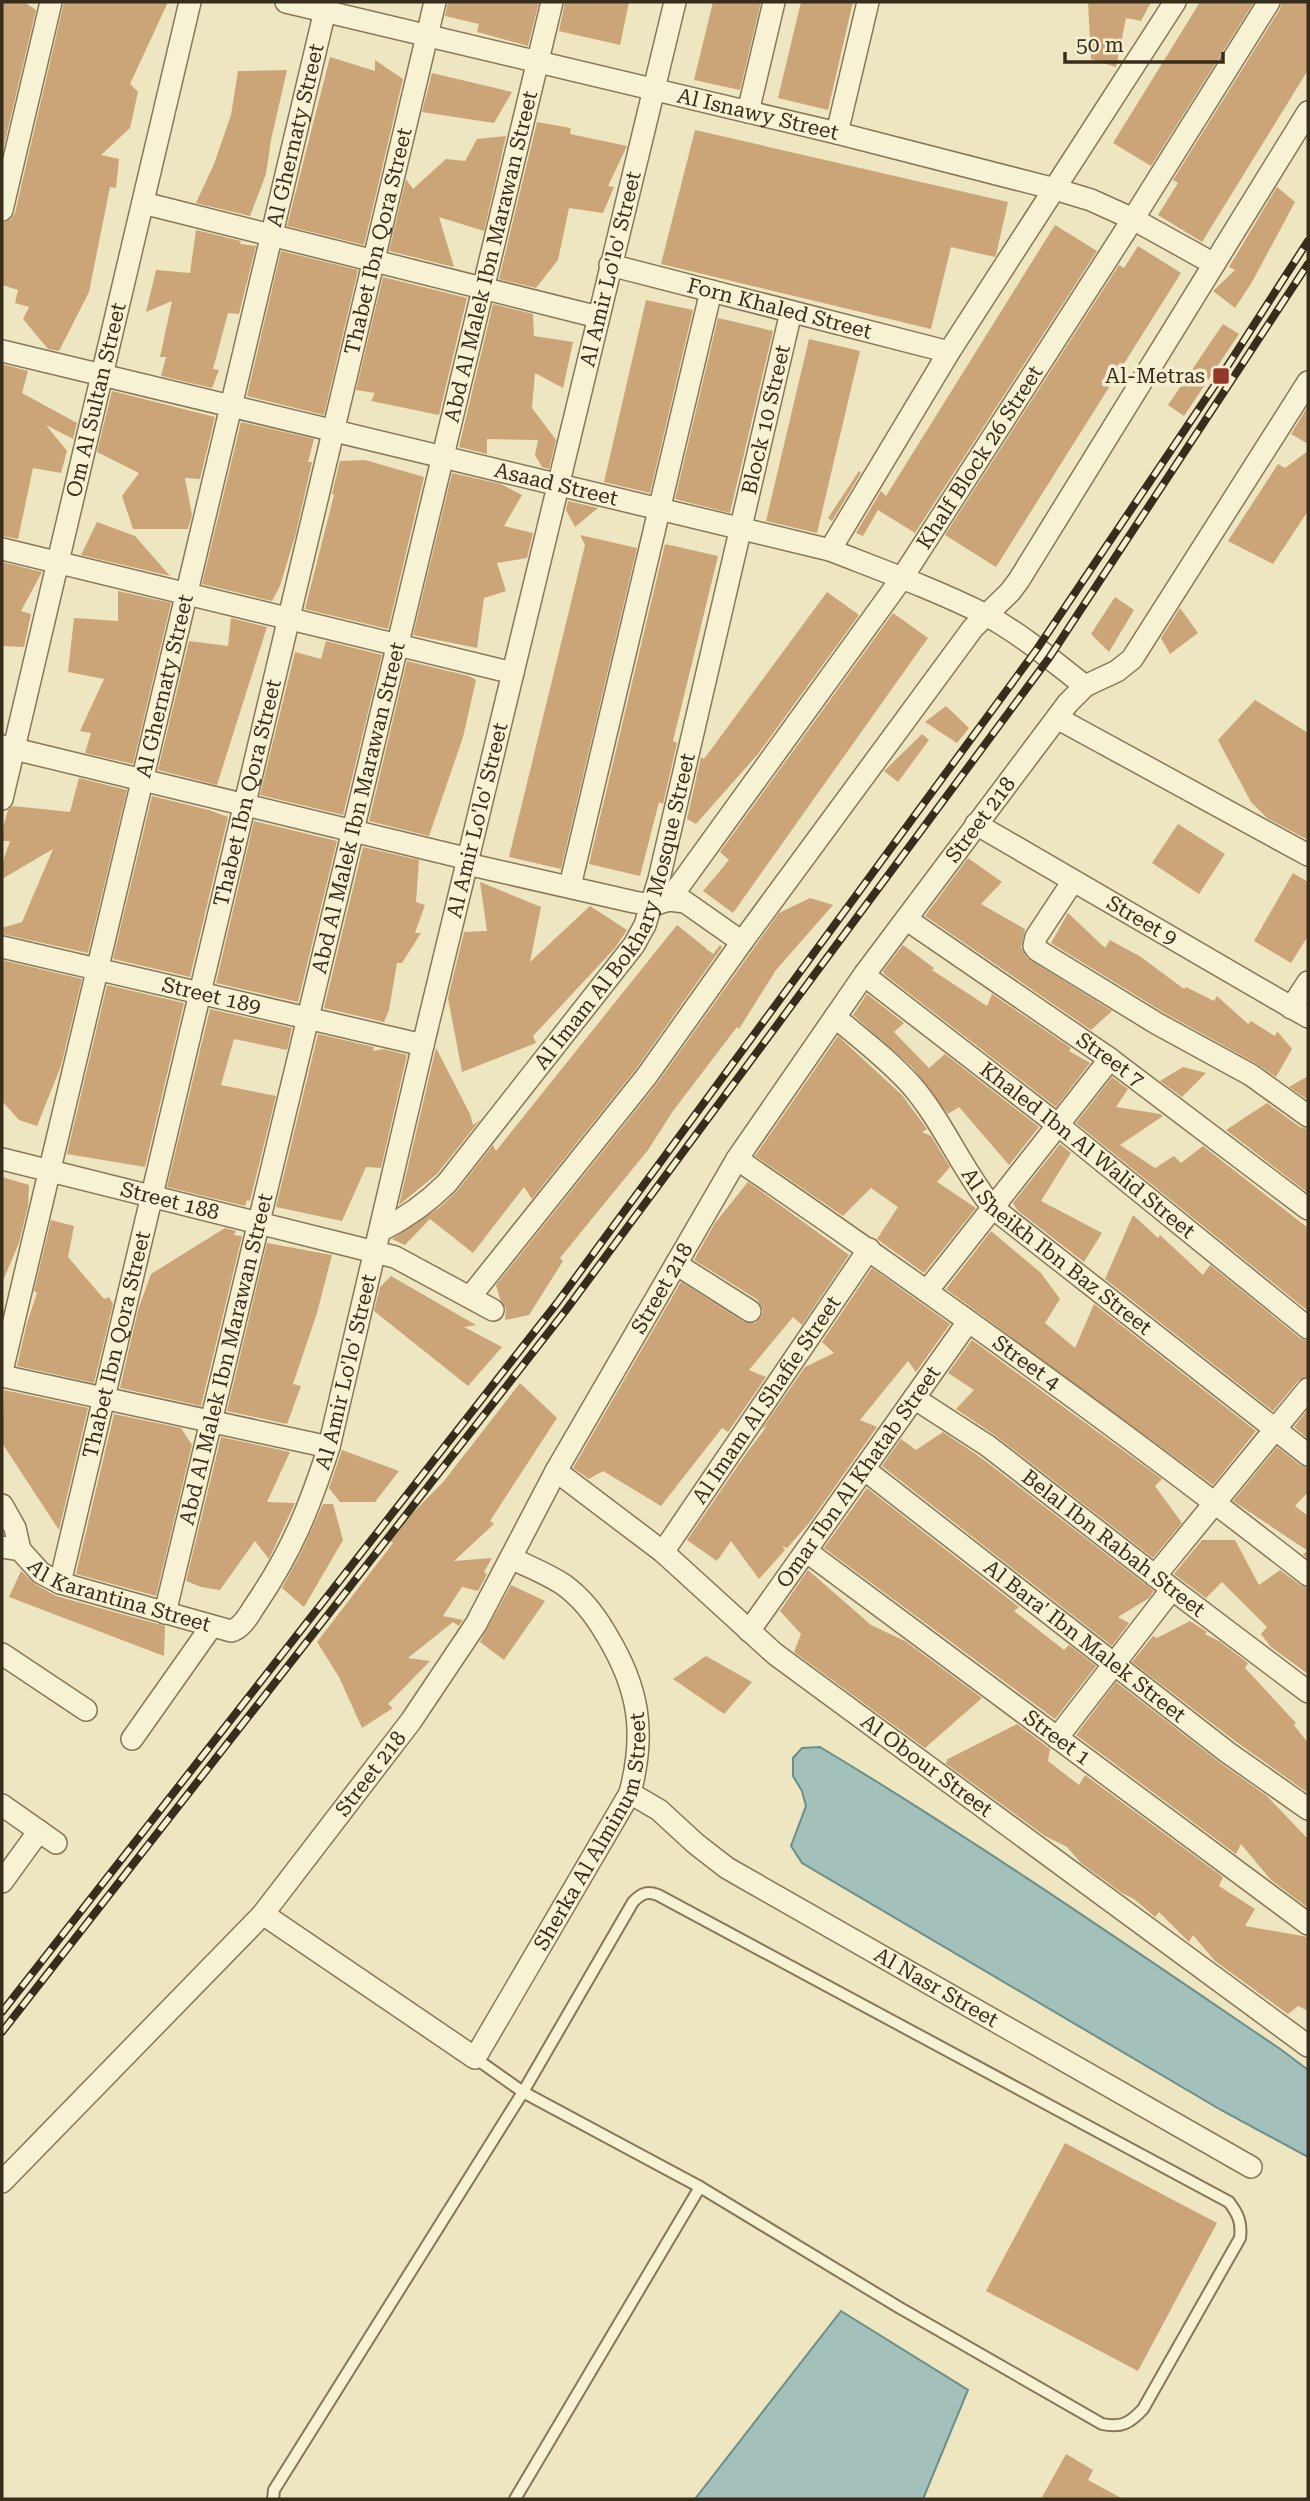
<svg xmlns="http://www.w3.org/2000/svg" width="1310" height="2501" viewBox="0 0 1310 2501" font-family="'Roboto Serif',serif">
	<rect width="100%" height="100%" fill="#ede6c1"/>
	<g fill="#a4c0bb" stroke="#6b8e89" stroke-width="2">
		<path d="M820 1747C978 1842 1130 1947 1283 2051L1308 2070V2157L1221 2110 802 1863 791 1846 806 1806 802 1791 793 1776V1758L802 1748Z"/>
		<path d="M841 2311 968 2390 923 2499H695Z"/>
	</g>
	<g fill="#cba577">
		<path d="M2 2H24L36 10 2 154Z"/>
		<path d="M64 2H168L130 84 138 92 130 128 101 155 119 159 116 188 110 187 89 292 59 351 48 349 23 319 29 307 15 303 18 290 2 285V223L11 219 15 213Z"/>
		<path d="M448 2H539L528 46 477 32 479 24 445 16Z"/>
		<path d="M565 2H629L620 45 559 31Z"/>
		<path d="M713 2H761L740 90 694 80Z"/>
		<path d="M801 2H853L828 110 778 98Z"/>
		<path d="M1088 2H1151L1141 21 1126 18 1116 67 1091 59Z"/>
		<path d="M1200 2H1254L1151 166 1113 143Z"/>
		<path d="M1282 2H1308V70L1202 242 1158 215 1178 183 1173 180 1280 9Z"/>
		<path d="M330 57 375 71V60L403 79 364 245 287 226Z"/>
		<path d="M287 70 271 140 266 174 250 216 196 203 214 164 231 115 238 71Z"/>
		<path d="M432 73 512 92 494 123 422 112Z"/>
		<path d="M537 122 571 128 570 134 627 146 608 186 614 187 603 213 569 208 558 260 536 288 499 279Z"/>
		<path d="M695 130 1008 202 996 255 995 257 951 247 931 329 661 264Z"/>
		<path d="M506 136 484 231 439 217 454 267 389 251 406 179 413 189 446 159 465 161 477 139Z"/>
		<path d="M1277 187 1295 202 1252 282 1235 308 1213 291 1235 270 1229 267Z"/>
		<path d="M1055 225 1097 251 915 533 878 510 863 536 856 533 881 491 886 496Z"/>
		<path d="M196 230 241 241 240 244 256 246 239 314 228 313 213 369 219 370 212 388 161 376 166 357H160L172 301 146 312 156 270 190 273Z"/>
		<path d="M1138 246 1181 273 996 567 945 535 1119 265 1124 268Z"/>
		<path d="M281 251 358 270 324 415 247 396Z"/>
		<path d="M383 277 467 298 439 415 371 401 375 393 356 390Z"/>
		<path d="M646 300 693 310 650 493 604 482Z"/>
		<path d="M493 304 533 314 534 336 573 342 563 388 535 373 532 408 556 440 549 469 542 467 535 455 538 440 487 439V454L459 447Z"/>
		<path d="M718 318 773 331 730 513 675 499Z"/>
		<path d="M1223 324 1239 334 1184 416 1168 405Z"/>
		<path d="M809 339 860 351 817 533 766 521Z"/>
		<path d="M2 364 28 371 22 393 77 423 73 439 46 425 67 451 61 473 33 468 18 539 2 536Z"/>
		<path d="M112 391 215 417 200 479 185 478 192 515 188 529H133L122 496 139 473 97 452Z"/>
		<path d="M1308 406V444L1291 434Z"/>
		<path d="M241 422 314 439 308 462H312L296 533 280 586 272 601 202 584Z"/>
		<path d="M1308 451V511L1273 564 1228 541 1278 464 1285 468Z"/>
		<path d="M365 460 424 477 388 629 305 609 334 495 332 494 340 461Z"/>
		<path d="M859 471 861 473 832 521 828 518Z"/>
		<path d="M452 473 501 484 522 495 504 526 533 533 527 558 497 563 506 591 484 598 477 648 413 635Z"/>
		<path d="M568 501 598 508 575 527 566 510Z"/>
		<path d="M97 522 135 536 170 576 81 555Z"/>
		<path d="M580 535 637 548 561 869 509 857 585 545Z"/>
		<path d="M665 544 718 556 673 741 677 743 663 804 659 802 640 876 589 864Z"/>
		<path d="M2 562 42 572 21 611 31 614 24 647 2 646Z"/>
		<path d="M118 591 171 603 133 764 85 753 91 733 80 731 104 679 68 672 74 618 118 621Z"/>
		<path d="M827 592 859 615 758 754 696 824 687 819 701 757 704 759Z"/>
		<path d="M1115 597 1134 610 1109 652 1091 634Z"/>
		<path d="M1180 608 1198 633 1170 654 1161 638Z"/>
		<path d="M893 613 928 638 733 913 703 891 729 860 720 852Z"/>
		<path d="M231 618 267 627 217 785 158 770 189 641 228 646Z"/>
		<path d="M326 641 382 655 343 815 260 795 295 652 321 659Z"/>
		<path d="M407 661 469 676 476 680 463 737 429 836 369 821Z"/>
		<path d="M1255 700 1308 733V840L1267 818 1251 802 1218 740Z"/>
		<path d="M946 706 969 728 957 743 925 722Z"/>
		<path d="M922 734 929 740 898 782 884 771Z"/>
		<path d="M79 778 127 790 88 953 2 934V928L22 922 53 849 2 879V864L10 841H2V831L8 810 13 806 70 812Z"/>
		<path d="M152 796 209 810 228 817 190 977 113 959Z"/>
		<path d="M254 821 337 841 298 1002 216 983Z"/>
		<path d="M1178 824 1225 854 1199 894 1152 863Z"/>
		<path d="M363 847 419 860 416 902 425 905 415 933H421L402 963H397L389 1010 384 1022 324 1008Z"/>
		<path d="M968 858 1002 882 981 904 1025 929 1021 948 1027 958 1112 1011 1091 1030 925 916Z"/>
		<path d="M1293 873 1308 882V936L1291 963 1254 941Z"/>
		<path d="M480 882 541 907 530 962 590 906 627 930 615 948 533 1036 536 1043 462 1072 448 998 464 932 487 931Z"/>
		<path d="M810 898 833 905 776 970 739 1029 737 1027 673 1111 648 1150 560 1258 563 1261 529 1315 505 1320 506 1309 500 1299 496 1285 656 1085 779 913Z"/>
		<path d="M1068 913 1105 948 1110 940 1141 957 1184 989 1186 987 1214 1001 1217 996 1248 1024 1251 1021 1275 1036 1277 1031 1292 1049 1276 1077 1257 1064 1163 1012 1051 943Z"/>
		<path d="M677 925 707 949 706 951 708 950 713 954 720 945 722 947 636 1069 532 1199 524 1187 473 1253 430 1219 405 1245 392 1239 440 1207 457 1191 493 1145 496 1151Z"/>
		<path d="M903 945 934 968 932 970 987 1006 992 994 1071 1048 1069 1051 1090 1063 1056 1107 884 974 883 971Z"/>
		<path d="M2 960 82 979 61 1066 37 1126 19 1120 2 1101Z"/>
		<path d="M107 985 184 1003 145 1167 67 1154Z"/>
		<path d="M867 994 904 1023 894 1032 929 1068 945 1054 1039 1127 1009 1165 959 1107 948 1114 912 1067 853 1015Z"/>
		<path d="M210 1009 292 1028 287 1050 234 1039 221 1085 276 1096 250 1201 247 1200 245 1206 167 1187Z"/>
		<path d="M318 1034 374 1047 373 1051 384 1049 407 1055 381 1168 366 1167 342 1221 276 1207Z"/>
		<path d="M838 1036 902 1095 927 1129 922 1132 931 1136 950 1167 937 1182 976 1208 924 1273 877 1239 898 1207 871 1188 843 1216 755 1156Z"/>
		<path d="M436 1048 470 1114 473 1125 480 1120 437 1174 399 1205Z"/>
		<path d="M1183 1067 1206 1073 1182 1097 1160 1081Z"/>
		<path d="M1308 1076V1100L1289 1087Z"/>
		<path d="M1112 1077 1128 1089 1116 1107 1160 1114 1163 1116 1120 1145 1155 1168 1174 1156 1181 1163 1203 1146 1308 1228V1311L1076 1123Z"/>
		<path d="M1267 1103 1300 1127 1308 1129V1193L1226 1130Z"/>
		<path d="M1060 1144 1071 1153 1041 1201 1102 1233 1084 1262 1017 1210 1013 1203Z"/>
		<path d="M2 1177 29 1185 28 1206 19 1243 2 1283Z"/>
		<path d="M748 1182 849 1255 802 1325 793 1317 749 1370 766 1377 728 1432 722 1428 661 1506 603 1471 589 1479 573 1468 681 1282 744 1322 755 1323 761 1317 763 1311 758 1300 694 1260 715 1223Z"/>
		<path d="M1133 1215 1158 1238 1160 1235 1203 1275 1210 1265 1300 1338 1308 1341V1376L1298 1381 1273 1411 1105 1279Z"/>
		<path d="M51 1220 74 1226 68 1257 104 1299 109 1297 113 1304 94 1383 17 1366 27 1323 37 1293 34 1291Z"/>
		<path d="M225 1228 236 1231 234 1235 242 1236 201 1406 120 1388 138 1310 151 1274Z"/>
		<path d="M991 1231 1041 1273 1060 1299 1045 1323 1075 1348 1094 1304 1256 1431 1213 1485 946 1289Z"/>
		<path d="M267 1243 332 1255 317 1313 293 1384 301 1386 287 1424 227 1411Z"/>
		<path d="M872 1268 950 1324 916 1372 908 1361 860 1420 877 1427 810 1522 787 1548 782 1546 785 1550 759 1579 731 1541 717 1561 687 1540 748 1451 767 1426 762 1429 805 1367 834 1353 822 1342Z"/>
		<path d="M391 1276 476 1325 464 1327 502 1347 468 1386 374 1311 380 1287Z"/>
		<path d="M972 1340 1162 1479 1155 1486 1182 1523 1153 1558 996 1436 956 1409 974 1390 948 1373Z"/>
		<path d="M520 1383 557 1418 490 1521 494 1524 454 1561 492 1558 484 1572 487 1574 478 1591 462 1587 443 1616 463 1620 459 1626 453 1622 408 1658 430 1661 388 1704 393 1708 362 1728 339 1677 317 1642 393 1543 387 1539 444 1481Z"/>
		<path d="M4 1390 88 1408 59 1530 2 1443Z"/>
		<path d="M1308 1409V1439L1294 1427Z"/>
		<path d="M114 1414 181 1428 192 1445 156 1596 76 1574Z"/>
		<path d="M943 1432 980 1457 1154 1591 1149 1598 1118 1617 1129 1623 1112 1646 882 1466 901 1439 916 1450Z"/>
		<path d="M221 1437 290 1452 267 1502 295 1503 269 1559 255 1541 220 1590 201 1587 186 1581Z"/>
		<path d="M1277 1447 1300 1465 1308 1468V1492L1295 1506 1308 1516V1559L1303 1554 1308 1551 1233 1501Z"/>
		<path d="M342 1450 399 1471 375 1502H340L329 1488Z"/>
		<path d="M867 1488 1019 1607 1014 1611 1064 1650 1069 1645 1096 1666 1055 1719 824 1548Z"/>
		<path d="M323 1504H333L343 1540 304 1607 282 1588 301 1553Z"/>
		<path d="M1202 1540H1235L1259 1585 1280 1570 1300 1585 1308 1588V1674L1271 1647 1261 1634 1267 1627 1222 1582 1206 1598 1174 1574Z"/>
		<path d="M808 1570 871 1625 905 1641 982 1698 925 1748 794 1652 801 1634 780 1611Z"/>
		<path d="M21 1571 35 1584 56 1596 165 1626 164 1656 9 1597Z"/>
		<path d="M511 1585 545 1601 504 1660 480 1642Z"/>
		<path d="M1190 1621 1207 1632 1205 1634 1219 1641 1248 1663 1245 1668 1296 1723 1294 1725 1308 1743V1793L1235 1741 1132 1662 1153 1636 1157 1638Z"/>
		<path d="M706 1656 752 1682 724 1714 673 1679Z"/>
		<path d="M1116 1682 1219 1762 1267 1796 1308 1839V1908L1271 1880 1241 1844 1236 1854 1076 1735Z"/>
		<path d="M1017 1724 1050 1749 1048 1761 1079 1785 1085 1775 1223 1877 1219 1886 1255 1909 1245 1926 1308 1937V2011L1298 2006 1288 2014 1215 1961 1193 1935 1189 1942 1159 1912 1155 1917 1134 1899 1122 1893 1081 1863 1067 1847 1045 1836 945 1763 948 1761 946 1760Z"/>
		<path d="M1065 2143 1217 2223 1138 2371 986 2291Z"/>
		<path d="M1066 2454 1093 2470 1088 2480 1123 2499H1041Z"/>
	</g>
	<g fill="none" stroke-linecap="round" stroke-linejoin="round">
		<g stroke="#877759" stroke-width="14">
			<g id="lane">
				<path d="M273 2499 274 2490 523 2092 633 1902C642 1893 647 1891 658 1895L1229 2202C1238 2214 1242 2222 1240 2238L1143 2409C1130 2423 1122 2428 1102 2424L900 2308 700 2187 523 2092 475 2058"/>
				<path d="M515 2499 700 2187"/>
			</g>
		</g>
		<g stroke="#877759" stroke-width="24">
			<g id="street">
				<path id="s1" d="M286 2 837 133 1055 189 1091 200 1133 219 1214 264"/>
				<path d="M748 112 774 2"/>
				<path d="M837 133 868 2"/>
				<path d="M143 203 598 317"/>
				<path d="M2 210 51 2"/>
				<path id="s2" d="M610 265 949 352"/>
				<path id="s3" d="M2 351 830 550C881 570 934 589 984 614 1020 633 1053 661 1085 686"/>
				<path d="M2 549 513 673"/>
				<path d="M830 550 949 352 1175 2"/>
				<path d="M1057 718 1308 855"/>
				<path d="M2 746 469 859"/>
				<path id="s4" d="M2 799 190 2"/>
				<path id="s5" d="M976 824 1308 1017"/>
				<path d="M467 864 634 902 653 905 669 900 685 902 742 942"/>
				<path d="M1073 881 1036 937 1034 946 1037 950 1156 1023 1251 1075 1308 1116"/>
				<path d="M570 886 711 291"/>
				<path id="s6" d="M669 900 902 578 1133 219 1269 2"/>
				<path id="s7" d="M906 919 1110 1059 1308 1209"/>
				<path id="s8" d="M2 947 423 1045"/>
				<path id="s9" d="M864 975 1058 1125 1308 1328"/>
				<path d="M1291 1008 1308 982"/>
				<path id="s10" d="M835 1017C861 1039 889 1060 912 1086 943 1122 962 1170 993 1208L1308 1455"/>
				<path id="s11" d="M2 1159 395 1257 493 1310"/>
				<path id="s12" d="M737 1159C931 1292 1123 1430 1308 1575"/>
				<path id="s13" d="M380 1231C406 1218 426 1204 447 1183L634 945 645 925 659 879 791 312"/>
				<path d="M676 1264 750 1311"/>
				<path d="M927 1291 1110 1059"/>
				<path d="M470 1297 646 1077 742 942 973 628 1010 592 1019 580 1308 112"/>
				<path id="s14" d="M2 1371 327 2"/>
				<path d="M2 1376 329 1447"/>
				<path id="s15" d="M914 1398 988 1446 1172 1589 1308 1692"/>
				<path id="s16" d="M864 1469 1227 1752 1308 1809"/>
				<path id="s17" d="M556 1471 663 1552 775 1654 1308 2046"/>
				<path d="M2 1505 15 1528 20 1550"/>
				<path id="s18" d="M2 1547 20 1550 41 1573 60 1583 231 1631C243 1628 249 1614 256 1604 292 1551 309 1508 329 1447L423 1045 675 2"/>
				<path id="s19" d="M806 1551 1308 1924"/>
				<path id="s20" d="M663 1552 869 1249"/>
				<path d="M1155 1576 1308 1389"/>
				<path id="s21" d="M60 1583 435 2"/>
				<path id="s22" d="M165 1613 552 2"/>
				<path id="s23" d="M749 1631 968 1322"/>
				<path d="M2 1654 86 1710"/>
				<path d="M1057 1738 1172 1589"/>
				<path d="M132 1739 211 1627"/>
				<path id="s24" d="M630 1793 659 1810 696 1844 727 1868 1251 2167"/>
				<path d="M2 1805 56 1843"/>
				<path d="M2 1882 39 1831"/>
				<path id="s25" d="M263 1914 475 2058 630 1793C646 1732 639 1688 606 1634 595 1615 582 1598 564 1585 548 1574 529 1567 511 1558"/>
				<path id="s26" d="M2 2182 263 1914 411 1721 476 1624 556 1471 737 1159 864 975 1068 703 1085 686 1117 671 1132 659 1308 382"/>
			</g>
		</g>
		<use href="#lane" stroke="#f8f2d4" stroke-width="10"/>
		<use href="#street" stroke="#f8f2d4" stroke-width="21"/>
		<g stroke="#372d1d" stroke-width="8">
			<g id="rail">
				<path d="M2 2012 557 1303 1037 649 1221 376 1308 241"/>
				<path d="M2 2032 566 1310 1049 658 1308 264"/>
			</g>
		</g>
		<use href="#rail" stroke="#f5efd1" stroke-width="5" stroke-dasharray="16" stroke-linecap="butt"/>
	</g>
	<rect fill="#95362a" stroke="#f5efd1" stroke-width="2.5" x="1212" y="367" width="18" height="18" rx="3.5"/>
	<g text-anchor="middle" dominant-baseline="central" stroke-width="7" stroke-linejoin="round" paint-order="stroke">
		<g font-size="21" fill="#372d1d" stroke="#f5efd1">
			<text stroke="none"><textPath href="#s1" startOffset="485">Al Isnawy Street</textPath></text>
			<text stroke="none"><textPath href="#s14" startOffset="1270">Al Ghernaty Street</textPath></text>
			<text stroke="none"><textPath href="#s21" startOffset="1379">Thabet Ibn Qora Street</textPath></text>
			<text stroke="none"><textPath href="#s22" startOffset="1395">Abd Al Malek Ibn Marawan Street</textPath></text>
			<text stroke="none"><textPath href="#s18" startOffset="1671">Al Amir Lo'lo' Street</textPath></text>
			<text stroke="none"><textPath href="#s2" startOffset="175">Forn Khaled Street</textPath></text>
			<text stroke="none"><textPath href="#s4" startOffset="410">Om Al Sultan Street</textPath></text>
			<text stroke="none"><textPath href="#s13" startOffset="928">Block 10 Street</textPath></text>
			<text stroke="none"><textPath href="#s6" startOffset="541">Khalf Block 26 Street</textPath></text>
			<text stroke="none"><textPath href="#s3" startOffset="570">Asaad Street</textPath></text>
			<text stroke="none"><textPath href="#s14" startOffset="704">Al Ghernaty Street</textPath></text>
			<text stroke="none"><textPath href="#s21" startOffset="812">Thabet Ibn Qora Street</textPath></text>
			<text stroke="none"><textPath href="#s22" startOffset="828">Abd Al Malek Ibn Marawan Street</textPath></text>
			<text stroke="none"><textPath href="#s26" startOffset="1685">Street 218</textPath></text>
			<text stroke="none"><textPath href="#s18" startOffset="1104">Al Amir Lo'lo' Street</textPath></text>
			<text stroke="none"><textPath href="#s13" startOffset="408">Al Imam Al Bokhary Mosque Street</textPath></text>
			<text stroke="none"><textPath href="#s5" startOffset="192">Street 9</textPath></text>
			<text stroke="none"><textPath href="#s8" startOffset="215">Street 189</textPath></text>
			<text stroke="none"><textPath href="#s7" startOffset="248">Street 7</textPath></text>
			<text stroke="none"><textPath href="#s9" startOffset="284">Khaled Ibn Al Walid Street</textPath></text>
			<text stroke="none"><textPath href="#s11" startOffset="173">Street 188</textPath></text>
			<text stroke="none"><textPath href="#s10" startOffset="326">Al Sheikh Ibn Baz Street</textPath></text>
			<text stroke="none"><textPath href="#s26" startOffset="1118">Street 218</textPath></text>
			<text stroke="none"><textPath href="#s21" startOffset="245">Thabet Ibn Qora Street</textPath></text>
			<text stroke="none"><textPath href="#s22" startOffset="261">Abd Al Malek Ibn Marawan Street</textPath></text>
			<text stroke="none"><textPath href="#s12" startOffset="354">Street 4</textPath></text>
			<text stroke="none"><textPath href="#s18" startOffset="537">Al Amir Lo'lo' Street</textPath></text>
			<text stroke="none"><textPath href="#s20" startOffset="184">Al Imam Al Shafie Street</textPath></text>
			<text stroke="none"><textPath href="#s23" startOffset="189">Omar Ibn Al Khatab Street</textPath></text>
			<text stroke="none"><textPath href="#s15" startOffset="247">Belal Ibn Rabah Street</textPath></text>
			<text stroke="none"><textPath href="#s18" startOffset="131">Al Karantina Street</textPath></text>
			<text stroke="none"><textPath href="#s16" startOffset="280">Al Bara' Ibn Malek Street</textPath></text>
			<text stroke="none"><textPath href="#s19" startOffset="313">Street 1</textPath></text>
			<text stroke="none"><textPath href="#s17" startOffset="474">Al Obour Street</textPath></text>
			<text stroke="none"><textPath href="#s26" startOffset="551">Street 218</textPath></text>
			<text stroke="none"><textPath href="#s25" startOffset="514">Sherka Al Alminum Street</textPath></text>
			<text stroke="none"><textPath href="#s24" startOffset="364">Al Nasr Street</textPath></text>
		</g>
		<g font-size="21" fill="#372d1d" stroke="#f5efd1" text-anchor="end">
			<text x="1205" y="376">Al-Metras</text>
		</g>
	</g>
	<rect width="1310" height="2501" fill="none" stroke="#372d1d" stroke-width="7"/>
	<path d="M1065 52v10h158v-10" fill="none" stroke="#372d1d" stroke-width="3.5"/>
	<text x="1076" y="52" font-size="21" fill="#372d1d" stroke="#f5efd1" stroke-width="5" paint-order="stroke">50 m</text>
</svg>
